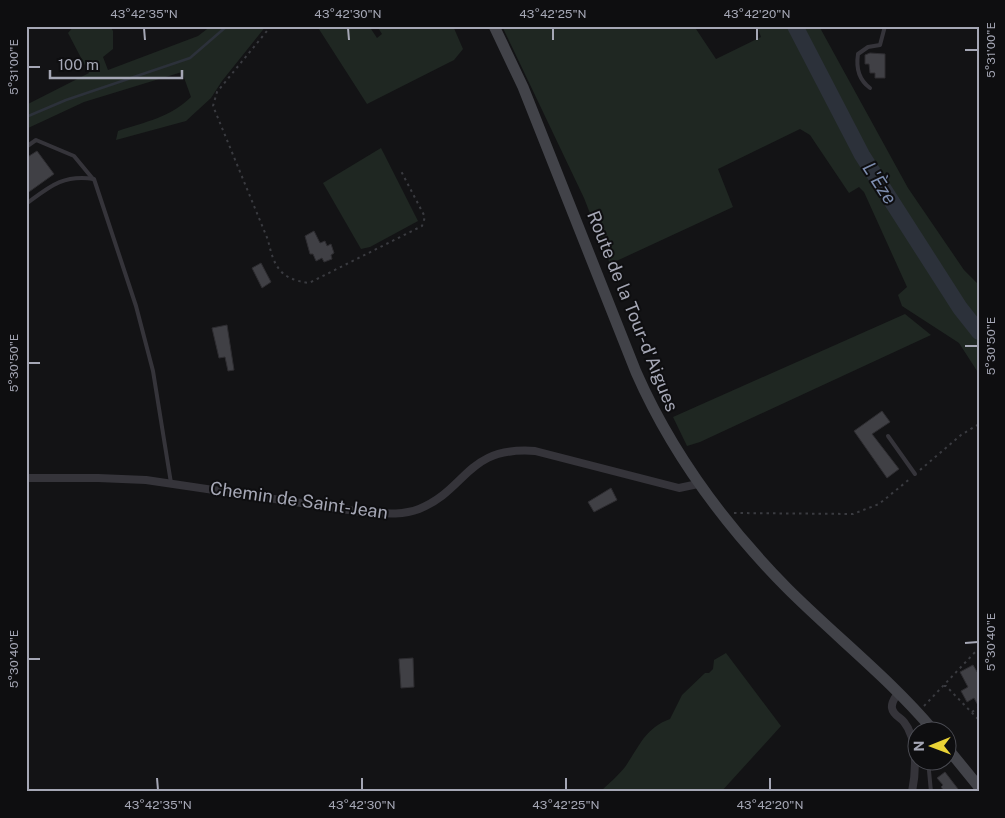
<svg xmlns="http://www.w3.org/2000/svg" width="1005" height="818" viewBox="0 0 1005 818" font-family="'Public Sans',sans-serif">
	<rect width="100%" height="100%" fill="#131315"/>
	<g fill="#1f2722">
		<path d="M74 26H110L113 31V49L103 57 108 70 198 36 211 26H266L222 81 211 98 186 121 116 140 118 131C145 122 171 117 191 97L182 72 84 102 26 129V105L89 73 68 33Z"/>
		<path d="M317 26H369L377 38 382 34 377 26H453L463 49 454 60 367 104Z"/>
		<path d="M502 26H694L716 59 761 37 757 26H819L908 188 964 270 979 285V374L959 343 902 306 898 295 907 287 864 192 859 187 849 193 810 135 800 129 718 169 733 207 610 264 584 198Z"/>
		<path d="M381 148 418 221 370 247 361 249 323 183Z"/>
		<path d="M905 314 931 335 700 442 687 446 673 417Z"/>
		<path d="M726 653 781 726 721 792H600C608 784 618 776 625 767 639 747 645 728 670 719L682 695 705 673H709L713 669 714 660Z"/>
	</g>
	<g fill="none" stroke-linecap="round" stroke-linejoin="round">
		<path stroke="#2c313a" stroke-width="2.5" d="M26 117 66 100 190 58 227 26"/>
		<path stroke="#2c313a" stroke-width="16" d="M795 26 862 155 960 308 979 332"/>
	</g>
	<g fill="#404045" stroke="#2e2d31">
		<path d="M870 53 885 54V78H875V73H870L869 64H865V55Z"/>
		<path d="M37 151 54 174 26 194V158Z"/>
		<path d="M314 231 320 243 325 241 327 246 331 244 334 253 331 255 332 259 324 262 322 258 316 261 313 254H310L305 236Z"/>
		<path d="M261 263 271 282 262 288 252 268Z"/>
		<path d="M227 325 234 370 228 371 225 357 219 358 212 328Z"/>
		<path d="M882 411 890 422 872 434 899 469 887 478 854 431Z"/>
		<path d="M611 488 617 500 594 512 588 502Z"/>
		<path d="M413 658 414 687 401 688 399 659Z"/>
		<path d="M973 665 979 675V707L974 698 967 702 961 691 968 687 960 672Z"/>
		<path d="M945 772 958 789 954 792H945L941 787 943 785 937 778Z"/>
	</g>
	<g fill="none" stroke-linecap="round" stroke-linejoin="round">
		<g stroke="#3a3b40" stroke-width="2" stroke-dasharray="2.5 4" stroke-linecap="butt">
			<path d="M271 26 217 92 213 106 268 240C274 267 280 279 309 283L422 226 425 217 401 171"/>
			<path d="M920 470 961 435 979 424"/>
			<path d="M734 513 853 514 879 504 911 478"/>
			<path d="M944 686H946L979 720"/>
			<path d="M924 706 979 648"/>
			<path d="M972 712 979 707"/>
		</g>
		<g stroke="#35343a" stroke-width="4">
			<path d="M870 88C859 80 856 67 858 54L868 47 880 45 885 26"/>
			<path d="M26 147 36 140 74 156 93 179"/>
			<path d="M26 204C49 187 63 174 94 179L136 306 153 371 171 483"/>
			<path d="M888 436 915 474"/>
			<path d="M928 760 931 792"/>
		</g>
		<g stroke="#35343a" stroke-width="8">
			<path d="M26 478H98L146 480 362 512C381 513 401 516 419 509 468 489 466 446 535 451L679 488 698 484"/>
			<path d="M898 693C895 698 891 702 892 708 893 715 900 717 904 722 918 739 916 772 912 792"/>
		</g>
		<g stroke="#424349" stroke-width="11">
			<path d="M494 26 523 87 636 372C672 454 724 524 787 588 835 636 889 678 933 730"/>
			<path d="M948 749 979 787"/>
		</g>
	</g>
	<path fill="none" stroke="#a5a7b5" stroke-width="2" d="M144 28 145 40M348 28 349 40M553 28V40M757 28V40M965 50H978M28 67H40M965 346H978M28 363H40M965 643 978 642M28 659H40M157 778 158 790M362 778V790M566 778V790M770 778V790"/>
	<g text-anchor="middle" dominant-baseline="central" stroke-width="4" stroke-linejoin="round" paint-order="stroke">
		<g font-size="18" fill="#a5a7b5" stroke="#0e0e10">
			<text transform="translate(633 311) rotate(68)">Route de la Tour-d'Aigues</text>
			<text transform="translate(299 500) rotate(8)">Chemin de Saint-Jean</text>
		</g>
		<g font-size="19" font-style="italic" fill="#7d8daf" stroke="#0e0e10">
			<text transform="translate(880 183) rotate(57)">L'Èze</text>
		</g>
	</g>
	<rect width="1005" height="818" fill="none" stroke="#0e0e10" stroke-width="55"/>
	<g transform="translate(932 746) rotate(269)"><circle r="24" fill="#0e0e10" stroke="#4a4b52"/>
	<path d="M0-4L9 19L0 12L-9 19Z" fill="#ead336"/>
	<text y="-8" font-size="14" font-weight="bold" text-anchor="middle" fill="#a5a7b5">N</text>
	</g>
	<path d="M50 70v8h132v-8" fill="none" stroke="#a5a7b5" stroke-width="2.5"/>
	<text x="58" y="70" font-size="15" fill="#a5a7b5" stroke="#0e0e10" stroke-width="4" paint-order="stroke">100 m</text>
	<rect x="28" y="28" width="950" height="762" fill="none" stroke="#a5a7b5" stroke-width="2"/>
	<g font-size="12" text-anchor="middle" fill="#a5a7b5">
		<text x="144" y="18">43°42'35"N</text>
		<text x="348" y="18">43°42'30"N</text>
		<text x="553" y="18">43°42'25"N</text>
		<text x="757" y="18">43°42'20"N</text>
		<text transform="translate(991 50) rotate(-90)" y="4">5°31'00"E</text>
		<text transform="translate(14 67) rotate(-90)" y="4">5°31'00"E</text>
		<text transform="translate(991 346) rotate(-90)" y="4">5°30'50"E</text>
		<text transform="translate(14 363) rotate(-90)" y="4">5°30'50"E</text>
		<text transform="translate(991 642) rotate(-90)" y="4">5°30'40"E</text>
		<text transform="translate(14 659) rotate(-90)" y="4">5°30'40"E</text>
		<text x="158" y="809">43°42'35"N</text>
		<text x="362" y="809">43°42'30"N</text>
		<text x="566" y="809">43°42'25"N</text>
		<text x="770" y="809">43°42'20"N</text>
	</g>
</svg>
